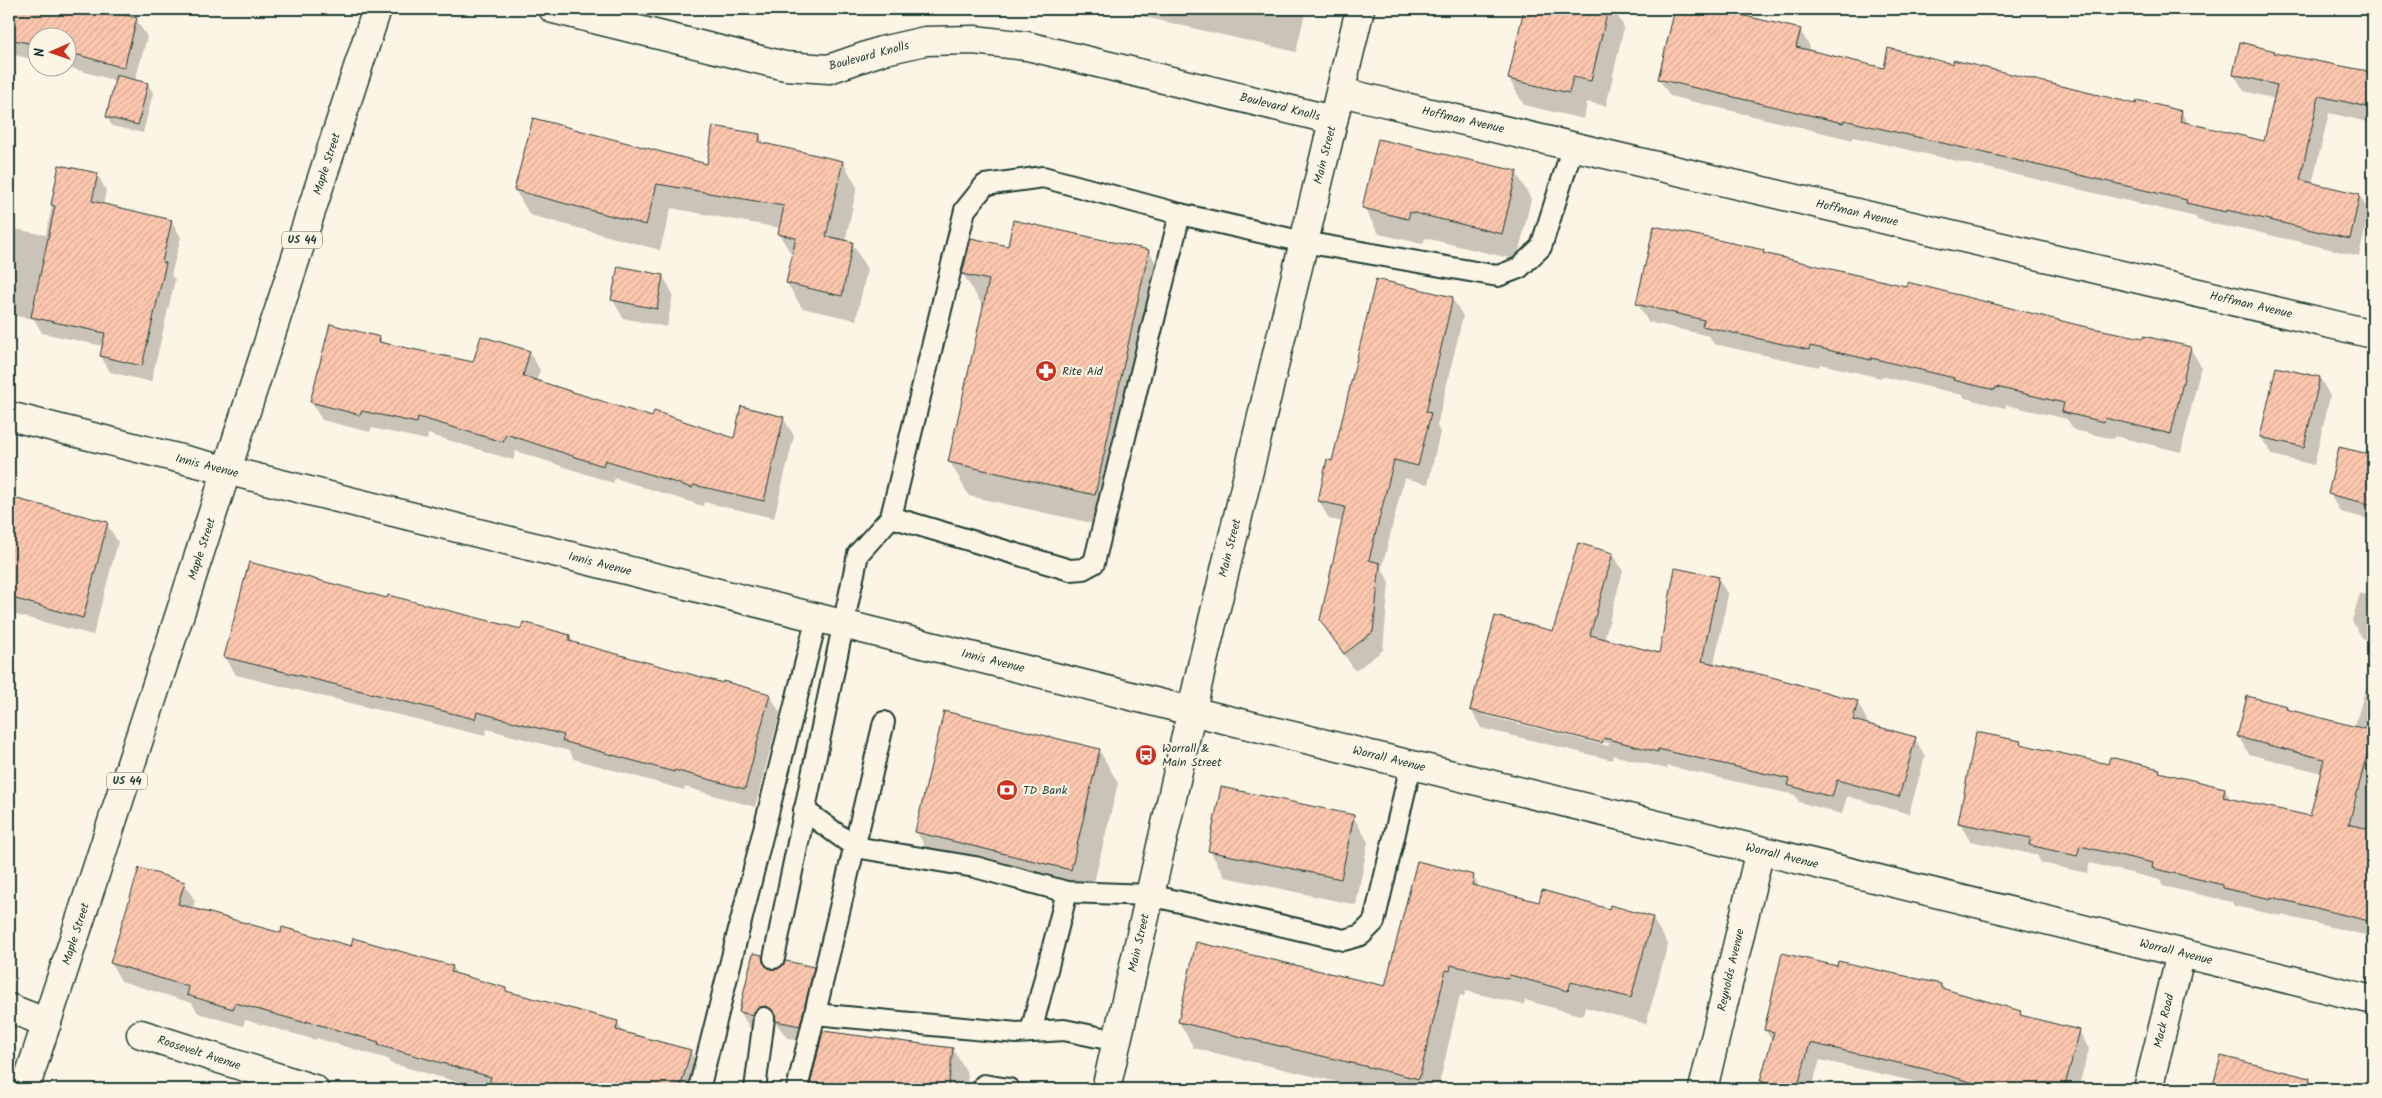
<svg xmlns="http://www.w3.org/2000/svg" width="2382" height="1098" viewBox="0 0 2382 1098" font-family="Kalam,sans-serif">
	<defs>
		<pattern id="building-hatch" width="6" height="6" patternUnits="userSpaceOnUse" patternTransform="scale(1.25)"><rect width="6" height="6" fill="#fdc7af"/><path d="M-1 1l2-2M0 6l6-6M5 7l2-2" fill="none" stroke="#d8ac97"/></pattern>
	</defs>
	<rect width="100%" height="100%" fill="#fcf5e5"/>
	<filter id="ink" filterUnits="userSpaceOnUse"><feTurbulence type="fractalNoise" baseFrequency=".02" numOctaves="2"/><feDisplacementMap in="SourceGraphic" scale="10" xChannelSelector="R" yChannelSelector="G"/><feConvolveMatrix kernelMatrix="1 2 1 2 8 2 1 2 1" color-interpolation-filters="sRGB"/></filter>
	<g filter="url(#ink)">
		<g fill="#0003" fill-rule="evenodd">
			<path d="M9 9H98L136 19 147 37 135 81 148 84 153 93 143 133 112 126 107 117 116 81 68 67V38H38V60L9 54Z"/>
			<path d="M835 9H854L853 13Z"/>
			<path d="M1110 9H1306L1296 52Z"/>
			<path d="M1525 9H1614L1624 27 1606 106 1587 102 1584 119 1524 105 1509 79Z"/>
			<path d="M1676 9H1725L1728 13 1800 30 1810 47 1809 51 1885 69 2181 112 2189 125 2265 143 2275 99 2244 91 2234 74 2274 52 2276 55 2373 74V123L2329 113 2312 184 2359 195 2369 212 2359 256 2236 227V229L2197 220 2196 217 2056 184 1853 137V140L1670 96 1659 79Z"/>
			<path d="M760 135 765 145 843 162 857 187 845 242 852 243 867 269 856 320 802 308 787 283 793 257 779 234 780 228 671 208 660 250 530 215 515 190 708 166Z"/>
			<path d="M60 166 97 174 106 190 103 205 171 221 181 237 171 275 175 280 151 382 110 372 101 356 103 346 42 333 34 319 9 315V228L46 235Z"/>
			<path d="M1516 172 1531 199 1517 260 1425 238 1423 244 1379 234 1364 208Z"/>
			<path d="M1009 247 1149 251 1168 285 1114 528 969 496 950 462 984 308 963 274Z"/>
			<path d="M1763 251 1765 254 2082 327 2190 348 2201 366 2181 452 2115 436 2114 439 2074 430 2067 419 2006 405 2005 408 1965 398 1963 395 1881 376V378L1820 364 1819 367 1714 344 1709 336 1648 322 1638 304Z"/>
			<path d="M663 276 673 294 667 327 623 318 613 300Z"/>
			<path d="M1452 298 1463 316 1437 426 1440 432 1428 484 1404 478 1382 568 1389 582 1383 650 1355 671 1322 620 1343 522 1329 519 1319 501Z"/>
			<path d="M380 338 383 344 474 363 529 352 540 370 536 381 653 418 735 439 783 418 794 436 774 518 704 502 703 506 615 478 613 483 516 451 513 460 428 434 427 440 372 428 370 432 322 420 311 402Z"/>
			<path d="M2320 378 2330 396 2314 465 2272 455 2261 437Z"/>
			<path d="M2340 449 2373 456V520L2340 512 2330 494Z"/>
			<path d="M9 498 107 524 118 542 93 635 9 613Z"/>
			<path d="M1613 554 1623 571 1604 640 1660 654 1718 578 1728 595 1714 665 1857 702 1867 720 1866 725 1915 739 1925 756 1909 814 1847 796 1842 814 1799 802 1795 795 1668 766 1667 769 1613 755 1612 760 1481 728 1471 710 1554 633ZM1483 712 1609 743 1608 746 1483 715Z"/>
			<path d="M2360 593 2373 597V642L2363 639 2352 621Z"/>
			<path d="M388 599 522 630 570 636 574 643 723 685 770 695 780 713 755 807 685 787 684 790 574 759 569 751 487 729 485 736 236 675 225 657Z"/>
			<path d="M2373 664V937L2281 915V916L2234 906 2232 902 2163 886 2160 880 2090 863 2087 873 2041 863 2037 855 1970 841 1959 822 2020 742 2022 745 2109 766 2159 770 2161 774 2225 789 2231 800 2311 817 2322 773 2249 754 2238 736 2286 707 2289 711 2354 728Z"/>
			<path d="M1099 750 1118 783 1089 903 936 865 916 831Z"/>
			<path d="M1353 816 1368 842 1356 905 1225 877 1210 851Z"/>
			<path d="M1473 876 1480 888 1540 903 1610 910 1652 918 1668 944 1646 1024 1585 1007 1583 1016 1525 1000 1524 1005 1466 991 1464 996 1460 995 1438 1089H1367L1194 1048 1179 1022 1197 943 1386 988Z"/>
			<path d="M184 883 195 901 192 909 282 934 452 967 457 975 505 989 507 992 617 1022 624 1033 690 1051 700 1069 695 1089H483L390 1063 388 1059 316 1038V1040L245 1020 243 1026 198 1013 192 1003 121 981 111 963Z"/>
			<path d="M762 956 769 970 813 968 823 986 810 1044 787 1038 777 1024 769 1025 763 1033 751 1030 740 1012Z"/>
			<path d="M1838 967 1941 986 1943 990 2020 1013 2022 1017 2079 1031 2089 1049 2078 1089H1948L1820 1060 1811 1089H1766L1761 1081 1773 1042 1765 1030Z"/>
			<path d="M824 1032 953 1049 968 1075 966 1089H810Z"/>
			<path d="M2222 1057 2276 1086V1089H2214Z"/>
			<path d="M2327 1082 2353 1089H2325Z"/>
		</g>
		<g fill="url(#building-hatch)" stroke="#1f3d34">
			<path d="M9 9H103L137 18 124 68 68 52V38H38V45L9 39Z"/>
			<path d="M1524 9H1608L1591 81 1573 77 1569 93 1508 79Z"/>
			<path d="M1675 9H1715L1801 29 1796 47 1884 68 1888 48 1953 64V60L2136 104 2137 100 2182 111 2180 121 2264 141 2277 85 2233 74 2240 42 2275 51 2274 53 2373 72V108L2319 96 2300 180 2360 194 2350 239 2227 210 2226 212 2186 203 2187 200 2045 167 1844 120 1843 123 1658 79Z"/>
			<path d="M116 75 148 83 138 125 106 117Z"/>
			<path d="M533 118 707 164 713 126 760 134 759 142 843 161 826 236 853 242 842 296 786 283 796 238 778 234 784 206 657 184 646 225 514 190Z"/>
			<path d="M1378 139 1517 171 1502 234 1410 212 1408 219 1362 208Z"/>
			<path d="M59 165 98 173 92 201 172 220 162 262 166 263 142 366 100 356 105 333 31 317 55 206 51 205Z"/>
			<path d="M1013 220 1149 250 1095 495 948 462 989 280 962 274 971 238 1008 246Z"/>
			<path d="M1654 226 1764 250 1763 253 1848 273 1906 286 1907 282 2082 326 2143 338 2144 336 2191 347 2171 434 2105 418 2104 422 2062 412 2064 403 1996 387 1995 390 1953 380 1954 378 1871 358V360L1810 346 1809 350 1702 326 1704 320 1636 304Z"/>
			<path d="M618 266 663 275 657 309 611 300Z"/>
			<path d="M1376 279 1453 297 1426 412 1431 413 1418 466 1394 460 1369 560 1380 563 1373 632 1344 654 1320 620 1345 507 1318 501 1327 459 1332 461Z"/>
			<path d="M330 324 380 337 379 342 473 362 481 336 530 351 523 376 652 417 654 411 734 438 741 406 784 417 764 501 694 485 692 488 605 460 603 466 506 434 503 442 418 417 417 423 362 411 360 415 310 402Z"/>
			<path d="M2276 367 2320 377 2304 447 2260 437Z"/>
			<path d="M2339 447 2373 455V505L2328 494Z"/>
			<path d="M9 497 108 522 83 618 9 597Z"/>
			<path d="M1578 543 1613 553 1590 635 1659 653 1675 568 1719 577 1702 661 1768 676 1858 701 1853 720 1916 737 1899 797 1837 780 1832 797 1787 785 1789 779 1658 749V752L1604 738 1602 743 1470 710 1495 616 1553 631Z"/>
			<path d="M249 562 387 598 388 595 521 629 523 622 570 635 569 641 723 683V681L770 694 745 789 674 770V772L562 741 564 735 477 712 475 719 224 657Z"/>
			<path d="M2247 696 2287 706 2286 709 2373 731 2349 824 2373 830V922L2271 897V899L2223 888V885L2152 868 2153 863 2080 846 2077 856 2029 845 2031 838 1958 823 1976 732 2021 741 2020 744 2108 764 2110 757 2160 769 2159 772 2225 788 2223 797 2310 816 2324 759 2237 737Z"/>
			<path d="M944 711 1100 749 1071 870 915 832Z"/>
			<path d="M1221 787 1354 815 1341 879 1208 851Z"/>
			<path d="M1417 861 1474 875 1472 885 1539 902 1542 890 1609 909 1610 905 1653 917 1631 998 1571 982 1568 991 1510 975 1509 979 1451 965 1450 971 1446 970 1419 1079 1178 1022 1196 942 1385 986Z"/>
			<path d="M139 868 185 882 178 904 281 933 282 927 351 946 353 938 453 966 451 972 506 988V991L618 1021 616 1030 691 1050 680 1089H488L491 1077 378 1045 379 1042 306 1021V1023L235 1003 233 1009 187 995 189 987 110 963Z"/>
			<path d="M753 953 762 955 763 962 771 969H778L786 961 814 967 800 1026 776 1021 775 1013 766 1006 759 1007 753 1015 739 1012Z"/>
			<path d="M1782 953 1837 966 1838 961 1941 984V988L2021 1011 2020 1015 2080 1030 2064 1089H1995L1929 1070 1810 1043 1797 1089H1789L1760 1081 1774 1032 1764 1030Z"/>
			<path d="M823 1031 953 1048 948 1089H809Z"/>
			<path d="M2221 1056 2310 1078 2309 1089H2212Z"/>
		</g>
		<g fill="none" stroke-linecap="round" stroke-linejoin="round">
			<g stroke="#1f3d34" stroke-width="24">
				<g id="lane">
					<path d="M891 517 1070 570 1083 569 1094 563 1180 214"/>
					<path d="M804 810 855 847 975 867 1067 892 1150 895 1344 940 1361 935 1374 922 1411 765"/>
					<path d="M774 958 858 554 891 517 965 210 985 185 1043 177 1180 214 1304 242 1498 276 1519 268 1541 247 1573 146"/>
					<path d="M815 1014 1017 1033 1064 1030 1117 1041"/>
					<path d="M1031 1032 1067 892"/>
					<path d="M984 1085 1009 1089"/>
					<path d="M699 1089 817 617"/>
					<path d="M755 1089 764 1018"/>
					<path d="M797 1089 884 722"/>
				</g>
			</g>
			<g stroke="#1f3d34" stroke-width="31">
				<g id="street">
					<path d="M553 9 785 66 829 69 881 51 925 41 974 40 1027 46 1333 120"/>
					<path d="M1341 92 2373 334"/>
					<path d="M9 1008 47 1023"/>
					<path d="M141 1034 314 1089"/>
					<path d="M1703 1089 1760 850"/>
					<path d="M2148 1089 2181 953"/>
				</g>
			</g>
			<g stroke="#1f3d34" stroke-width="31">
				<g id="secondary">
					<path d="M9 416 1191 711 2373 1000"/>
					<path d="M1106 1089 1200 674 1360 9"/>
				</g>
			</g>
			<g stroke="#1f3d34" stroke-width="31">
				<path id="highway" d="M25 1089 377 9"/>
			</g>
			<use href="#lane" stroke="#fcf5e5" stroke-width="20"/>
			<use href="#street" stroke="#fcf5e5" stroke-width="28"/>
			<use href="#secondary" stroke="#fcf5e5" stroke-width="28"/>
			<use href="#highway" stroke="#fcf5e5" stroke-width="28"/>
		</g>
	</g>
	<defs>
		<g id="pharmacy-disc" transform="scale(1.125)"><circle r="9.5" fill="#c8321e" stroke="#fcf5e5"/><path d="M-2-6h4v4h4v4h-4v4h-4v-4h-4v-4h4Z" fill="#fff"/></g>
		<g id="bus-disc" transform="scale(1.125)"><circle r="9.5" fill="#c8321e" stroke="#fcf5e5"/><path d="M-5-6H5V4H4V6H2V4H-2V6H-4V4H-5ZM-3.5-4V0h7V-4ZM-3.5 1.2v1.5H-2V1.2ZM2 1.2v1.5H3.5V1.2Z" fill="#fff"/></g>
		<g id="bank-disc" transform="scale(1.125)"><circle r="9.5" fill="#c8321e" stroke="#fcf5e5"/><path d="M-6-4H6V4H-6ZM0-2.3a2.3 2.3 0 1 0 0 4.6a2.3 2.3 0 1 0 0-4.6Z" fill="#fff"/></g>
	</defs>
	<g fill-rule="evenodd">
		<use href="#pharmacy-disc" x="1046" y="371"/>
		<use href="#bus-disc" x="1146" y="755"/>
		<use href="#bank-disc" x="1007" y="790"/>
	</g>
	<g text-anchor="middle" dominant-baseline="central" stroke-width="4.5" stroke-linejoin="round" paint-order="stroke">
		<g fill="#fcf5e5" stroke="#617469" stroke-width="1">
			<rect x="282" y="231.5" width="40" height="17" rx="4"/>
			<rect x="107" y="772.5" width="40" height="17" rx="4"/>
		</g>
		<g font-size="11" font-weight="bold" fill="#1f3d34">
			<text x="302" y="240">US 44</text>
			<text x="127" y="781">US 44</text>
		</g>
		<g font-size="12" fill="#1f3d34" stroke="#fcf5e5">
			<text transform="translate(869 56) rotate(-15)">Boulevard Knolls</text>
			<text transform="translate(1280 107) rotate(14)">Boulevard Knolls</text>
			<text transform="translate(1463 120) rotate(13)">Hoffman Avenue</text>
			<text transform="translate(1325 155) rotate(-76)">Main Street</text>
			<text transform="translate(327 164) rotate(-72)">Maple Street</text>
			<text transform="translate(1857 213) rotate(13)">Hoffman Avenue</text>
			<text transform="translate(2251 305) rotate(13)">Hoffman Avenue</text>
			<text transform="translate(207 466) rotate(14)">Innis Avenue</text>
			<text transform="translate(1230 548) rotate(-76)">Main Street</text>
			<text transform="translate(202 549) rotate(-72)">Maple Street</text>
			<text transform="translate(600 564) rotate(14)">Innis Avenue</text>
			<text transform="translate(993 661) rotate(14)">Innis Avenue</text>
			<text transform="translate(1389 759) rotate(14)">Worrall Avenue</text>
			<text transform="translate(1782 856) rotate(14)">Worrall Avenue</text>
			<text transform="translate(76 934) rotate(-72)">Maple Street</text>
			<text transform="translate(1139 943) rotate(-77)">Main Street</text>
			<text transform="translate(2176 952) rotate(14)">Worrall Avenue</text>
			<text transform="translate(1731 970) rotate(-77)">Reynolds Avenue</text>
			<text transform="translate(2164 1021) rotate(-77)">Mack Road</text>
			<text transform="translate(199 1053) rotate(18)">Roosevelt Avenue</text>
		</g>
		<g font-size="12" fill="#1f3d34" stroke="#fcf5e5" text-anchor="start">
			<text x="1062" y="371">Rite Aid</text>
			<text x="1162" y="748">Worrall &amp;<tspan x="1162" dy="14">Main Street</tspan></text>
			<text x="1023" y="790">TD Bank</text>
		</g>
	</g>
	<rect width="2382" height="1098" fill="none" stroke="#fcf5e5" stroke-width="30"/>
	<rect x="15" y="15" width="2352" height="1068" fill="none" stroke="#1f3d34" stroke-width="2" filter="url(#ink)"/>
	<g transform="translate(52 52) rotate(268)"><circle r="24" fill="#fcf5e5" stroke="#a4ab9e"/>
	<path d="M0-4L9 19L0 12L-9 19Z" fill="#c8321e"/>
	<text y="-8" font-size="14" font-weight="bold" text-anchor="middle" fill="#1f3d34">N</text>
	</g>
</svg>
